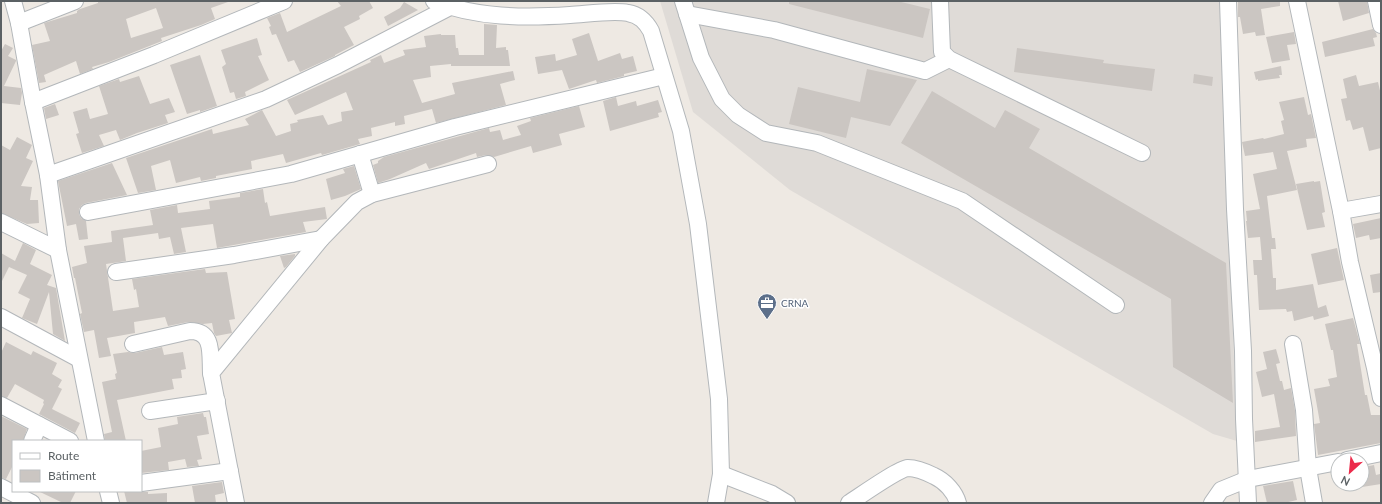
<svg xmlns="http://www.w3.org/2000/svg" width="1382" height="504" viewBox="0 0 1382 504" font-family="Lato,sans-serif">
	<rect width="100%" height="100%" fill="#eee9e3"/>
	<path fill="#dfdbd7" d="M660 1H1221L1237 441 1213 434 790 190 693 112Z"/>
	<g fill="#cbc6c2" fill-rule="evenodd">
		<path d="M98 1H227L228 2 211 8 215 19 201 25 161 38 162 41 109 62 92 67 93 69 80 74 76 61 44 75 46 82 39 83 32 45 50 41 44 23 77 13V11L80 9 98 3ZM156 8 163 28 131 38 126 19Z"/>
		<path d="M337 1H369L373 8 359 16 360 19 344 27 354 45 335 55V56L300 72 294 60 288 62 276 34 272 35 269 27 271 26 267 18 280 13 287 32 341 6Z"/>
		<path d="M789 1H897L930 9 923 38 789 4Z"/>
		<path d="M1238 1H1280V6L1261 9 1265 35 1256 36 1255 32 1243 34 1240 17H1238Z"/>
		<path d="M1338 1H1367L1369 13 1343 21Z"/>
		<path d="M404 2 418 10 388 26 384 17 400 8Z"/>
		<path d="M484 24 497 25 496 48 506 47V50H508L510 66H451V64L430 66 431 77 413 80 422 103 455 94 452 83 513 71 515 80 500 84 506 105 436 123 432 109 404 116 405 124 395 126V122L371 128 372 136 358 139 360 144 322 155 321 153 286 163 283 154 251 161 252 169 216 176V178L201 181 200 177 176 183 170 160 151 166 156 190 138 193 126 158 212 129 213 134 249 125 245 119 262 110 276 136 291 131 290 124 298 122 297 120 323 115 328 125 342 121 341 112 353 110 346 92 295 115 287 100 371 62 370 60 381 55 384 63 405 55 403 50 426 47 424 36 441 34V35H455L456 48H458L459 55H484Z"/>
		<path d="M1373 29 1376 33 1377 37 1373 38 1375 46 1325 57 1322 42Z"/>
		<path d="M1294 32 1296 44 1287 45 1290 60 1272 63 1266 37Z"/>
		<path d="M589 33 598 61 620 53 622 59 633 56 637 71 624 74V76L597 83 596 80 569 89 562 70 538 74 535 57 555 54 556 61 577 55 572 39Z"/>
		<path d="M257 38 262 55 258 56 269 80 245 92 246 96 236 99 234 92 230 93 222 67 226 64 221 50Z"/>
		<path d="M5 44 13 48 8 56 16 60V61L4 86 21 88 22 93 20 105 1 103V51Z"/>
		<path d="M1017 48 1104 60 1103 63 1155 69 1152 91 1014 72Z"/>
		<path d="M200 55 217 106 200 112V110L187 114 170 65Z"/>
		<path d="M1281 66 1282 75H1279L1280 78 1258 81V79L1256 80 1254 72Z"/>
		<path d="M867 69 917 80 890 126 851 117 846 138 789 124 798 87 860 102Z"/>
		<path d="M1194 74 1213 77 1212 86 1193 83Z"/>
		<path d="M1356 75 1359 86 1378 82 1381 95V148L1369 151 1363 127 1353 130 1350 120 1346 121 1341 99 1347 98 1343 79Z"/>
		<path d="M139 76 150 104 169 98 175 112 165 115 168 123 137 133 120 140 116 130 99 135 104 146 82 153 76 134 79 133 73 112 87 108 90 119 108 114 99 86 119 79 120 82Z"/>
		<path d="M932 91 995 128 1005 110 1040 129 1029 148 1226 263 1233 403 1173 367 1171 299 901 143Z"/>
		<path d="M616 97 618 106 636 101 637 106 658 100 662 112 658 113 659 117 610 131 603 101Z"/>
		<path d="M1304 97 1308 115 1311 114 1316 138 1306 139 1307 147 1287 151 1297 190 1267 196 1272 238H1275L1276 249H1271L1273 278H1276V290L1313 284 1318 308 1326 305 1329 316 1314 320 1313 316 1294 321 1292 311 1287 312 1286 309 1259 310 1257 275H1254L1253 260H1262L1260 237 1248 238 1246 221H1247L1246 211 1260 209 1253 174 1277 169 1273 152 1245 156 1242 142 1263 138 1264 139 1284 134 1281 121 1284 120 1279 102Z"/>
		<path d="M55 104 59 115 46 119 44 108Z"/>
		<path d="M579 106 585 127 559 134 562 145 533 153 531 146 494 157 486 155 477 157 476 153 429 169 426 163 390 179 378 183 373 165 378 163V161L384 157 489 128 490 132 500 130 503 140 521 135 517 126 531 121 530 118Z"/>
		<path d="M17 137 32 145 26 158 33 161 21 186 32 187 30 200H38L39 223 27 224 1 213V145L10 150Z"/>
		<path d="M112 163 127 195 86 203 82 205 79 209V214L81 218 86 221 88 239 79 240 76 224 67 226 58 181Z"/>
		<path d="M354 166 361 189 345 196 331 200 326 179 345 173 343 169Z"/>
		<path d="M1314 181V182L1320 181 1325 212 1322 213 1325 227 1307 230 1296 184Z"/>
		<path d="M263 189 265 203 267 202 270 216 325 207 327 219 303 222 306 232 217 248 213 224 181 228 186 252 174 254 170 237 159 239 158 233 123 238 126 261 106 264 113 311 139 307 136 289 134 290 132 279 205 269 206 273 227 272 235 319 229 320 232 333 216 336 214 333 212 323 203 324 188 322 168 326 165 317 134 322 135 333 107 338 111 356 99 358 94 330 84 332 80 314 82 313 75 278H74L72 267 87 263 84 246 112 242 111 231 153 225 150 210 177 205 178 213 210 209 209 201 240 197V193Z"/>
		<path d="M1381 218V238L1370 240 1369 235 1356 238 1353 224Z"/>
		<path d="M23 243 36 250 30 264 52 275 47 285 56 288 65 341 53 334 49 292 37 324 22 318 30 299 18 293 27 275 9 267 1 283V253L15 261Z"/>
		<path d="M1337 248 1344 280 1318 285 1311 254Z"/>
		<path d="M295 254V256L286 267 284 268 280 256Z"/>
		<path d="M1381 273V292L1373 293 1370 275Z"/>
		<path d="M1353 318 1360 344H1357L1365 395H1367L1371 415H1380L1381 443 1318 455 1314 424 1320 423 1314 389 1330 386 1328 379 1337 377 1333 350H1331L1325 324Z"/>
		<path d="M6 342 31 355 33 351 57 363 52 374 62 380 58 387 62 389 52 409 80 423 75 433 39 414 44 404 43 403 44 400 15 384 7 398 1 396V353Z"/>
		<path d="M162 347 164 355 183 352 186 369 181 370 182 378 172 379 174 389 117 400 126 441H105L104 434 112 432 102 382 116 379 115 374 117 373 113 354 128 352 135 353Z"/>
		<path d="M1276 349 1280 363 1276 364 1280 381H1282L1284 390 1291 388 1295 411 1296 436 1255 442V431L1280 427 1274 394 1262 397 1256 372 1267 369 1263 352Z"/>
		<path d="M203 413 204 417H206L209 434 197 436 202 459 197 460 199 466 187 467 185 459 168 462 169 470 141 473V451L161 447 158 428 178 424 177 417Z"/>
		<path d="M1 416 27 429 23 441H13V465L6 479 1 478Z"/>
		<path d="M1374 465 1376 475 1380 474 1381 484 1362 487V471L1365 470 1364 467Z"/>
		<path d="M1293 481 1297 500 1284 503H1267L1263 486Z"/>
		<path d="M222 482 224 493 215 495 216 503H195L192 486Z"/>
		<path d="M38 491H76L70 503H63Z"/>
		<path d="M124 491 148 492V494L167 493V503H127Z"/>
	</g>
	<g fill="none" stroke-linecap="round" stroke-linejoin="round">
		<g stroke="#b3b7ba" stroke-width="18">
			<g id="minor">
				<path d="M13 1 19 23 33 102 48 175 58 250 96 441"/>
				<path d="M434 1C476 18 525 18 570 15 587 14 613 10 628 13 640 15 646 22 651 31L681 131 698 224 719 399 721 474 716 503"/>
				<path d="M683 1 701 58 722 99 738 115 766 133 817 143 962 201 1116 305"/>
				<path d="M940 1 942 52 949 59 1142 153"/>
				<path d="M1228 1 1235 209 1243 351 1244 419 1248 503"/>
				<path d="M1297 1 1341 211 1350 262 1375 368 1381 398"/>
				<path d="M1376 1 1381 25"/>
				<path d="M687 14 774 30 925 71 949 59"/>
				<path d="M19 23 75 1"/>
				<path d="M33 102 154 55 284 1"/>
				<path d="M360 154 372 194"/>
				<path d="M48 175 266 99 338 65 450 7"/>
				<path d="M1341 211 1381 204"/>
				<path d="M88 212 291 174 455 127 664 76"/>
				<path d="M1 222 58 250"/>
				<path d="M116 272 234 255 321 239"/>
				<path d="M1 317 79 359"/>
				<path d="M133 344 190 331C214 331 210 354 211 373"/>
				<path d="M1293 344 1304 410 1308 468 1314 503"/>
				<path d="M1 405 70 441"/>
				<path d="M150 411 217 401"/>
				<path d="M32 441 39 425"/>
				<path d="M1347 460 1381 453"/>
				<path d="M721 474 772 494 787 503"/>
				<path d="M141 483 230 471"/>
				<path d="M1 487 32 503"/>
				<path d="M108 491 111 503"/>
				<path d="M236 503 211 373 321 239 357 202 372 194 488 164"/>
				<path d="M849 503C860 496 898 469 908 468 917 468 926 472 934 476 945 481 955 492 958 503"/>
				<path d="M1212 503 1221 490 1248 479 1338 462"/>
			</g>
		</g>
		<use href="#minor" stroke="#fff" stroke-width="16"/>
	</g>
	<defs>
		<g id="office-pin" transform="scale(1)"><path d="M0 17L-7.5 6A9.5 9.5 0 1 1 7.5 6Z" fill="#5c6f8a" stroke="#fff"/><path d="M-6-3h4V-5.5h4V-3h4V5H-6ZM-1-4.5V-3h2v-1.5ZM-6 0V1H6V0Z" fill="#fff"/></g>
	</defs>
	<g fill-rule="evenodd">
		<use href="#office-pin" x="767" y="303"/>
	</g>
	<g text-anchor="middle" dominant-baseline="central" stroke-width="3" stroke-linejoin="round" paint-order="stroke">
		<g font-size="10" fill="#4e5e75" stroke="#fff" text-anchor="start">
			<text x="781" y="303">CRNA</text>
		</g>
	</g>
	<rect width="1382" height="504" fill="none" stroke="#5b6164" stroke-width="4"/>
	<rect x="12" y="440" width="130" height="52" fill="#ffffff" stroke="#bdc0c1"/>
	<rect x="20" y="453" width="20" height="6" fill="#ffffff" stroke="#bdc0c1"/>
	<text x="48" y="460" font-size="12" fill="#5b6164">Route</text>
	<rect x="20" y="470" width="20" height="12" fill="#cbc6c2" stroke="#bdc0c1"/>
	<text x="48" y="480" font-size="12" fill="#5b6164">Bâtiment</text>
	<g transform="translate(1350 472) rotate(207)"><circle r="19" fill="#ffffff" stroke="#bdc0c1"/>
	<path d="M0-3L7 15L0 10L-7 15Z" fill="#ec2b4b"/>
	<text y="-6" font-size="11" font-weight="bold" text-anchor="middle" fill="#5b6164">N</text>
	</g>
</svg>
